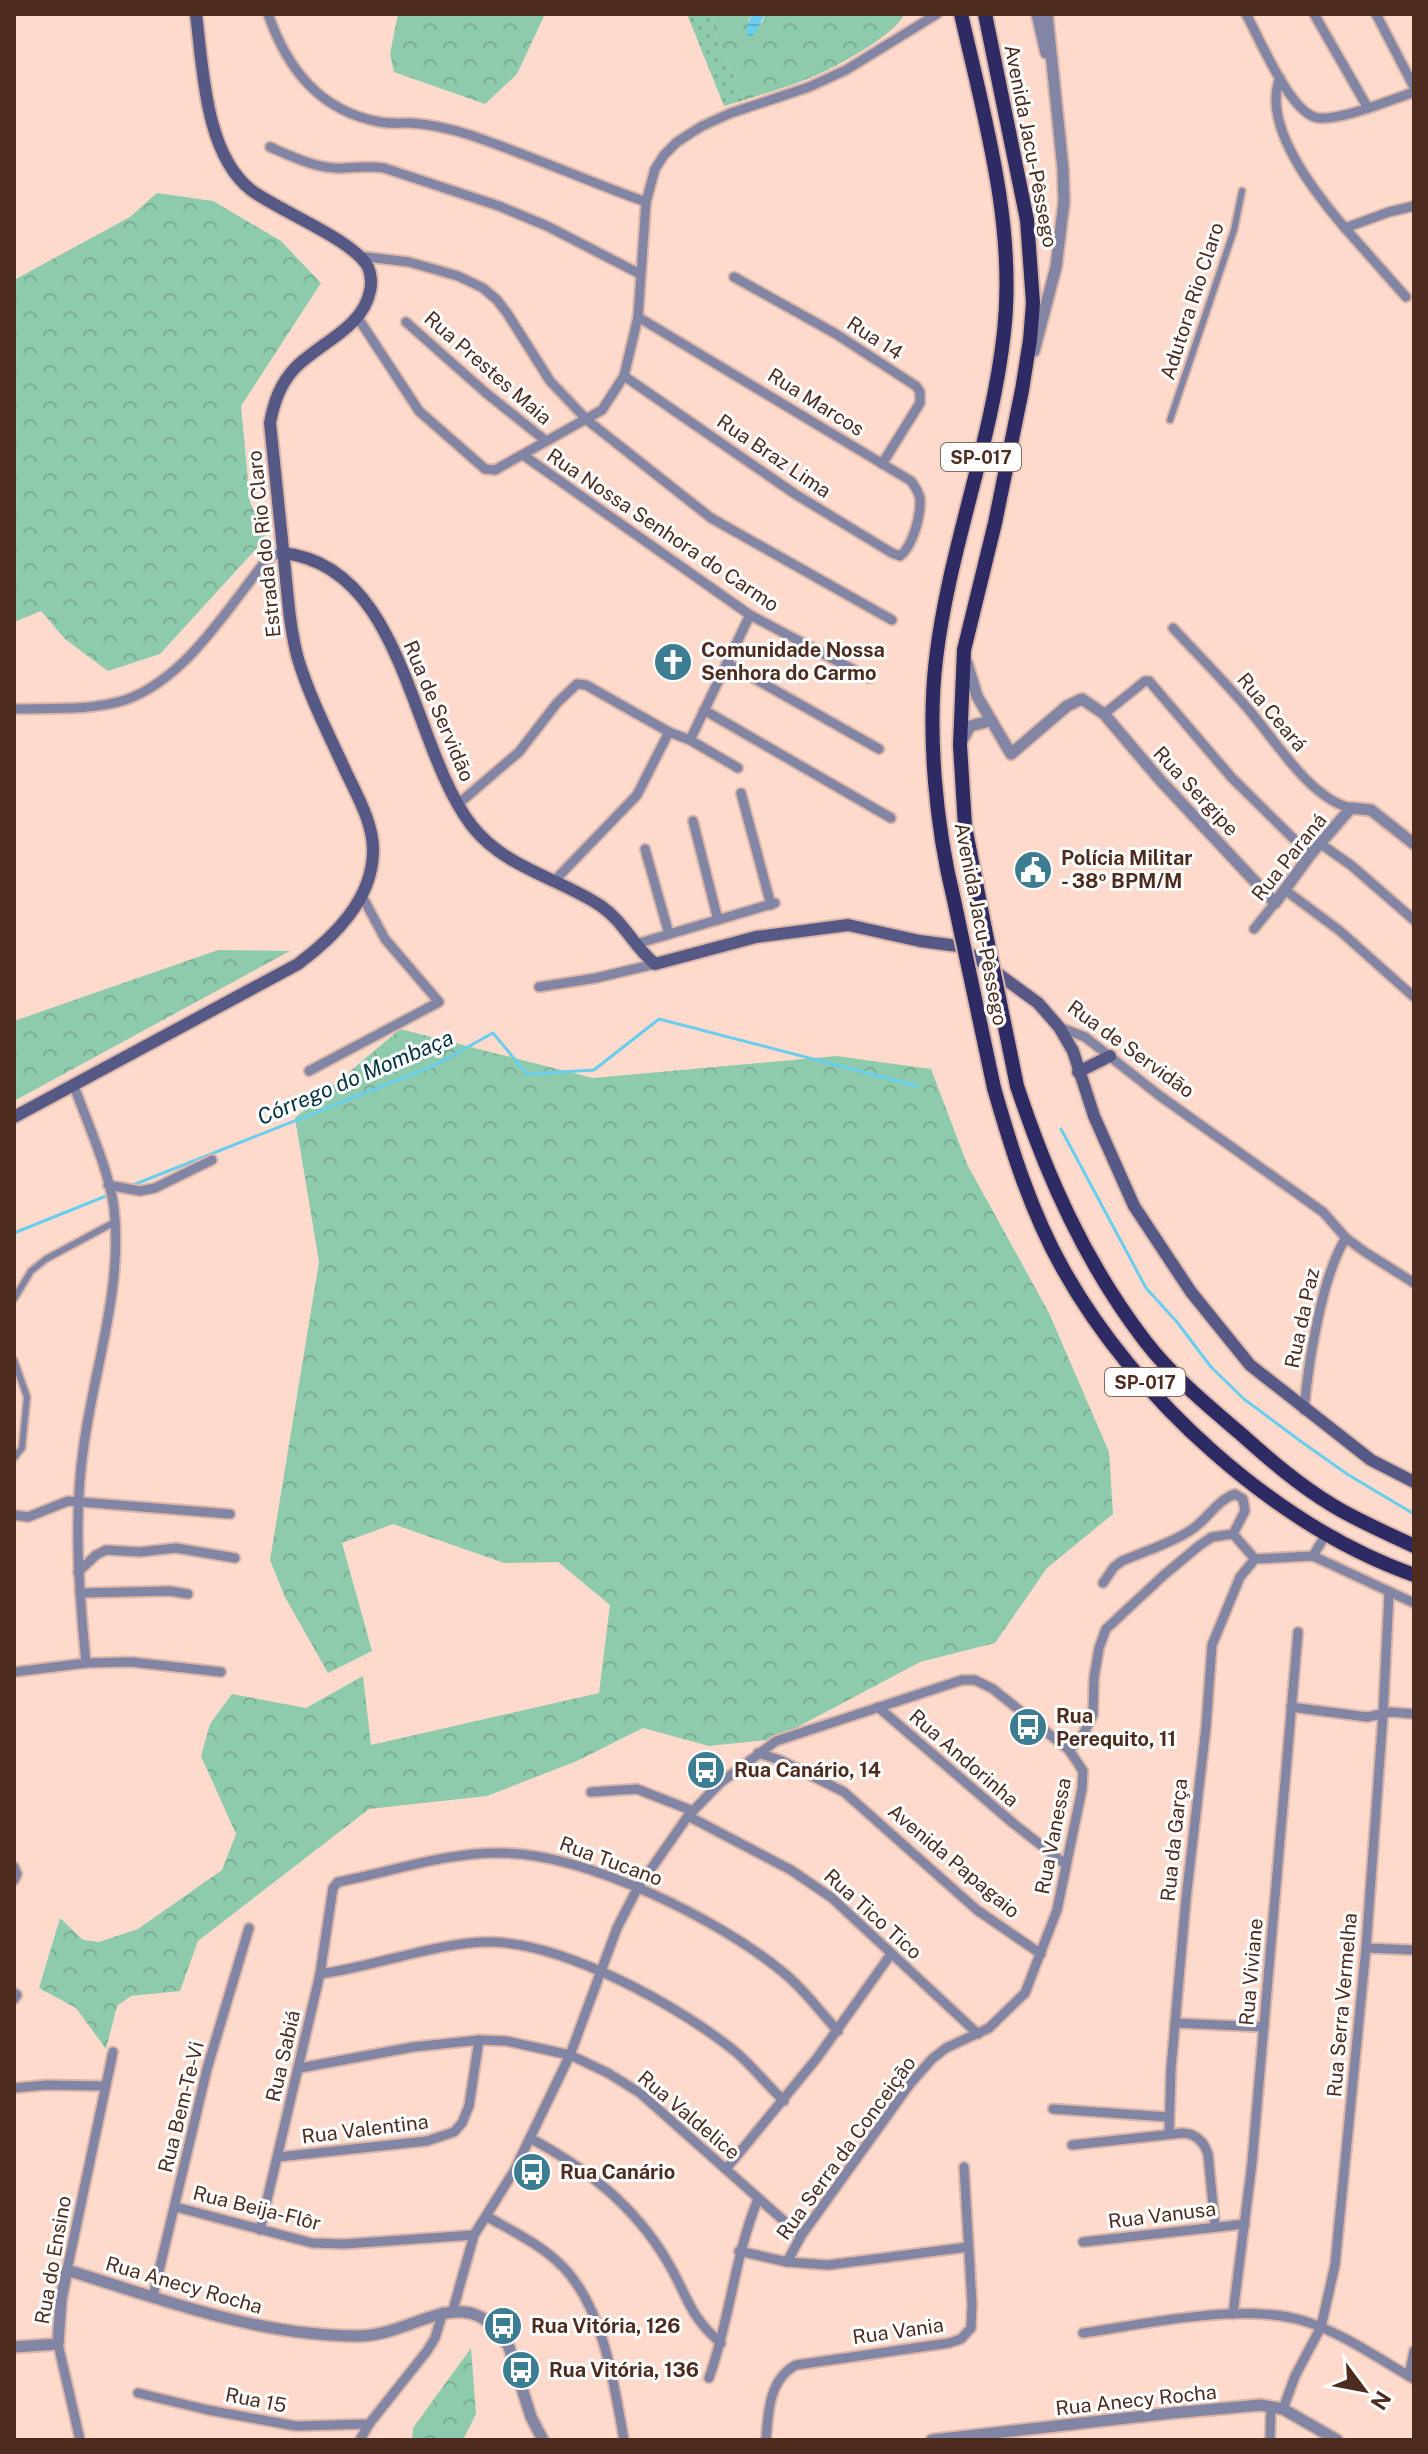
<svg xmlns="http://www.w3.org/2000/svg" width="1428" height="2454" viewBox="0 0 1428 2454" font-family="'Public Sans',sans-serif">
	<defs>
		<pattern id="grass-dots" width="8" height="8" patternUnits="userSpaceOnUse" patternTransform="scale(2)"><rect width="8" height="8" fill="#8ecbac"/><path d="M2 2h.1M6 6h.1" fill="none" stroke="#7cae94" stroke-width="1.8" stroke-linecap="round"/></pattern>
		<pattern id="forest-crowns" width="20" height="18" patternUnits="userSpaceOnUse" patternTransform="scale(2)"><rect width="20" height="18" fill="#8ecbac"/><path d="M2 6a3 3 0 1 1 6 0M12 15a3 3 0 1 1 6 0" fill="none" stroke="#7cae94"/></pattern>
		<pattern id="water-rules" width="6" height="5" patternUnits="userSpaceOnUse" patternTransform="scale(2)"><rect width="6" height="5" fill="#69ceee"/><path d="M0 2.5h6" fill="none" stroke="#5db1cc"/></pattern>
	</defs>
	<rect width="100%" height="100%" fill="#fedacd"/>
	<path fill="url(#grass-dots)" d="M687 14H711L717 40 745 100 724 106Z"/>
	<g fill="url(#forest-crowns)">
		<path d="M398 14H545L517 74 485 104 394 72 390 54Z"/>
		<path d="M711 14H752L748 21 762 23 765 14H904C897 34 837 66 817 75 794 85 769 92 745 100L717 40Z"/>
		<path d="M157 193 213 201 281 241 321 283 241 406 250 502 266 538 160 654 108 671 65 639 41 611 14 622V280L130 217Z"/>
		<path d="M218 950 290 951 14 1101V1021Z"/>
		<path d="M400 1029 593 1078 836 1056 931 1069 967 1164 1049 1313 1109 1452 1113 1514 1047 1568 995 1643 920 1662 775 1739 709 1746 643 1728 577 1761 487 1796 369 1809 198 1941 180 1991 131 1996 117 2006 106 2049 76 2008 39 1988 60 1918 83 1940 99 1942 138 1929 222 1870 236 1834 201 1756 210 1724 232 1694 306 1708 363 1676 371 1745 599 1693 610 1605 558 1562 504 1563 393 1524 342 1543 372 1651 328 1673 285 1597 270 1560 319 1262 295 1118Z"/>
		<path d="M471 2348 476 2414 463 2440H412L413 2428Z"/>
	</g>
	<path fill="url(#water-rules)" d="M752 14H765L754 35 748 36 746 30Z"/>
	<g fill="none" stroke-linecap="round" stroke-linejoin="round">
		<g stroke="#69ceee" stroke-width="3">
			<path d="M1061 1129 1146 1288 1177 1322 1211 1367 1244 1399 1299 1440 1347 1474 1414 1514"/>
			<path d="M133 1185 433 1066 493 1033 527 1074 594 1070 659 1019 917 1086"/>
			<path d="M14 1233 111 1194"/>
		</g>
		<g stroke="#dbb7aa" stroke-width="10">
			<g id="pedestrian">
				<path d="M1170 420 1234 230 1242 191"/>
				<path d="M14 1299 31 1271 46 1259 115 1222"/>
				<path d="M14 1360 27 1397 22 1448 14 1458"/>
			</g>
		</g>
		<g stroke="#dbb7aa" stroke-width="13">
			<g id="minor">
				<path d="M268 14C287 68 319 111 380 122 390 124 400 123 410 123 430 124 451 129 470 135 529 155 587 181 646 202"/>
				<path d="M1246 14C1259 37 1291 116 1319 118 1343 120 1390 100 1414 92"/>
				<path d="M1314 14 1368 108"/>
				<path d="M1376 14 1414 87"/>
				<path d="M1280 78C1261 125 1315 193 1345 228L1389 212 1414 206"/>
				<path d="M270 147C293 157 319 170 345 168 359 167 370 166 384 168L499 206 547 226 640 274"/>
				<path d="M1345 228 1406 297"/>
				<path d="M359 256 409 262 458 276 483 288 497 300 507 313 550 381 587 420 711 518 892 620"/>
				<path d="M734 277 836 334 916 386 920 392V403L882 464"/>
				<path d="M358 318 419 411 485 469 495 470 602 410 624 376 638 317 646 202 655 169 664 155 677 142 702 126 731 113 809 87 846 70 937 14"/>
				<path d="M406 322 486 393 546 441"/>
				<path d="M624 376 795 494 892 553 900 556C913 546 921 515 920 499 919 492 915 487 911 481L638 317"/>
				<path d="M523 455 750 615 869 678"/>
				<path d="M1173 628C1199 656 1225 682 1249 710 1275 740 1310 799 1351 808"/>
				<path d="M727 663 879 749"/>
				<path d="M14 709C50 708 90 711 125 700 185 679 225 612 264 563L274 555 283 553"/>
				<path d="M704 710 891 818"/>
				<path d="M1104 714 1145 681H1149L1232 778 1310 855"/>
				<path d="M690 740 738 768"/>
				<path d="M741 793 771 905"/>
				<path d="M457 805 519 752 557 703 577 684 586 685 669 732 690 740 750 615"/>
				<path d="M693 821 718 920"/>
				<path d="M1321 844 1352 866 1414 920"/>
				<path d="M645 849 669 934"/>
				<path d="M554 881 637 795 669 732"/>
				<path d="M1285 890 1340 931 1414 997"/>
				<path d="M1254 929 1275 903"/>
				<path d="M636 944 775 903"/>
				<path d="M539 987 596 978 655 964"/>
				<path d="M1059 1027 1085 1037 1160 1096 1323 1212 1346 1238 1365 1252 1414 1283"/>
				<path d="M309 1071 439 1002 385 939 362 896"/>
				<path d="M74 1086C87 1122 109 1170 114 1208 123 1287 95 1366 84 1444 73 1516 79 1591 86 1663"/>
				<path d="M108 1185 140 1191 155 1188 212 1160"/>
				<path d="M1304 1410C1308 1365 1322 1274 1346 1238"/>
				<path d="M14 1515 28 1517 68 1501 230 1514"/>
				<path d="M1313 1556 1326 1534"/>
				<path d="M78 1572 96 1555 106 1550 140 1552 176 1548 235 1558"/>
				<path d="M1103 1583 1114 1567 1122 1561C1145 1551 1170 1544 1191 1530 1207 1520 1217 1500 1235 1494L1243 1499 1245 1511 1233 1534"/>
				<path d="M80 1593 170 1591 188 1594"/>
				<path d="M14 1672 86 1663 131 1662 221 1672"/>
				<path d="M878 1707 1014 1824 1065 1864"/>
				<path d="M1291 1707 1367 1717 1391 1712 1414 1714"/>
				<path d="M1069 1750 1081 1738 1093 1715 1094 1678 1099 1648 1106 1629 1164 1575 1200 1545 1212 1537 1233 1534 1255 1559"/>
				<path d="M758 1753 780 1760 844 1792 977 1910 1041 1954"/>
				<path d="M591 1792 637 1789 693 1811"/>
				<path d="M688 1816 791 1870 832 1898 978 2034"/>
				<path d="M14 1867 17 1874 14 1880"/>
				<path d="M1366 1948 1414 1950"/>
				<path d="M320 1974C373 1967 438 1942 489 1942 563 1942 680 2006 737 2053 754 2068 768 2086 784 2101"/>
				<path d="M14 1993 17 1995 14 1999"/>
				<path d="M1175 2023 1264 2027"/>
				<path d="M300 2068 413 2047 479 2040 506 2041 570 2055 608 2073 640 2093 801 2236"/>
				<path d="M14 2088 47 2085 104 2086"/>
				<path d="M1053 2109 1168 2117"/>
				<path d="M1169 2134 1171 2069 1186 1899 1206 1727 1212 1645 1240 1577 1255 1559 1313 1556 1414 1603"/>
				<path d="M530 2138C586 2168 634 2205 667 2261 687 2294 689 2317 721 2343"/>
				<path d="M1072 2145 1183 2133C1196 2134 1204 2142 1208 2154L1215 2226"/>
				<path d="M278 2157 427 2141 454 2132 462 2123 469 2106 479 2040"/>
				<path d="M726 2169 817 2058 891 1954"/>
				<path d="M176 2207 312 2243 344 2244 474 2235"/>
				<path d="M486 2216C512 2231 542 2245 563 2267 604 2309 614 2385 624 2440"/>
				<path d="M260 2230 320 1974 333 1888 338 1882C391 1872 446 1852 501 1853 585 1853 719 1919 784 1973 804 1989 820 2012 838 2031"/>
				<path d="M1083 2242 1245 2224"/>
				<path d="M739 2251 787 2262 828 2265 968 2247"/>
				<path d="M67 2270 113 2052"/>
				<path d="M153 2296 207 2069 249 1928"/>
				<path d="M453 2310 474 2235 514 2171 570 2055 617 1928 637 1889 688 1816 720 1783 776 1741 962 1680H975L993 1689 1069 1750 1083 1771 1082 1789 1057 1910 1025 1993 989 2028 946 2048 932 2059 910 2084 801 2236 787 2262"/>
				<path d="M1233 2314 1252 2163 1298 1632"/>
				<path d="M1083 2333C1146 2324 1243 2302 1304 2321 1343 2333 1379 2359 1414 2379"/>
				<path d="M58 2344 80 2440"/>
				<path d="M1409 2376 1414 2351"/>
				<path d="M709 2378C730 2320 734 2258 758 2199"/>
				<path d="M138 2393 208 2410 296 2426 369 2424"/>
				<path d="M1283 2409 1295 2376 1321 2327 1335 2265 1366 1948 1383 1715 1389 1593"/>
				<path d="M360 2440 369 2424 427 2351 435 2338 443 2312"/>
				<path d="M766 2440C768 2413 769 2379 796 2365L949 2343 961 2339 971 2328 972 2304 964 2167"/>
				<path d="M1270 2440 1271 2406"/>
			</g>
		</g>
		<g stroke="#dbb7aa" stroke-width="15">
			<g id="tertiary">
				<path d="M1037 14 1046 53"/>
				<path d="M1034 351 1056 267 1064 202 1063 169 1047 14"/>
				<path d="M967 663 977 696 1011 754 1067 706 1082 699 1104 714 1160 780 1275 903 1310 855 1351 808 1371 810 1414 844"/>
				<path d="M962 741 970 726 990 721"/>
				<path d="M14 2347 58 2344 61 2300 67 2270C160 2299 258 2336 357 2336 415 2337 467 2274 509 2347L531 2417 543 2440"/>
				<path d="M932 2440 1172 2413 1261 2405 1283 2409 1337 2440"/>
			</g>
		</g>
		<g stroke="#dbb7aa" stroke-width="16">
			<g id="secondary">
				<path d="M283 553C405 566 410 746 472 826 505 868 559 878 601 906 624 922 634 947 655 964L756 937 848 925 920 941 958 946 979 960 1038 1003 1059 1027 1073 1051 1094 1116 1134 1206 1191 1292 1250 1365 1371 1460 1414 1482"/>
				<path d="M1078 1072 1110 1056"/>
				<path d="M14 1117 298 964C334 937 372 900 373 852 374 825 357 795 346 772 329 735 310 698 298 659 290 630 288 599 285 569 280 520 275 472 270 423 274 402 280 384 295 368 319 343 363 328 370 291 372 284 371 274 368 267 354 240 279 211 251 190 205 154 203 69 196 14"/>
			</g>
		</g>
		<g stroke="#dbb7aa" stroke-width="18">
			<g id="trunk">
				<path d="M985 14 1027 220 1033 303 1030 340 1022 390 995 523 964 650 960 745 965 826 985 929"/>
				<path d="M954 900C936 827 927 733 936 659 949 548 992 443 1004 332 1016 226 984 116 961 14"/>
				<path d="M1017 1086C1047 1177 1086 1264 1145 1341 1172 1376 1207 1405 1241 1434 1270 1460 1299 1485 1332 1505 1358 1521 1387 1533 1414 1546"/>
				<path d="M994 1088C1012 1151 1031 1212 1063 1269 1135 1398 1274 1525 1414 1575"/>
			</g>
		</g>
		<use href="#pedestrian" stroke="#8385a5" stroke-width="6"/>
		<use href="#minor" stroke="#8385a5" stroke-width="9"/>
		<use href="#tertiary" stroke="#8385a5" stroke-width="11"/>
		<use href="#secondary" stroke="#565886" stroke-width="12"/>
		<use href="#trunk" stroke="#2e2a64" stroke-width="14"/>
		<g stroke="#dbb7aa" stroke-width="18" stroke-linecap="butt">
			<g id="trunk-bridge">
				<path d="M954 900 994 1088"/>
				<path d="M985 929 1017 1086"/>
			</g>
		</g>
		<use href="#trunk-bridge" stroke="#2e2a64" stroke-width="14"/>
	</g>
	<defs>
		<g id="church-disc" transform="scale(2)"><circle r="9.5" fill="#3d7d91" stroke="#fff"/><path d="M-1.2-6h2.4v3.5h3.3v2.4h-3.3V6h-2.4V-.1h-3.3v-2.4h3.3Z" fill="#fff"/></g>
		<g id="civic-disc" transform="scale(2)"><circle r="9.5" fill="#3d7d91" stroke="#fff"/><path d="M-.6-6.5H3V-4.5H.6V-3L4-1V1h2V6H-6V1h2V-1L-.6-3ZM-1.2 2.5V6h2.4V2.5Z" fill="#fff"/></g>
		<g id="bus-disc" transform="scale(2)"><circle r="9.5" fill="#3d7d91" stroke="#fff"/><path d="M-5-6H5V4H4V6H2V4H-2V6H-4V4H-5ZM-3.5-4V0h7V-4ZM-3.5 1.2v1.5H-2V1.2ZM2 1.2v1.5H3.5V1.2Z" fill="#fff"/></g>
	</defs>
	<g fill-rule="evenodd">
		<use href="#church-disc" x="673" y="662"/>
		<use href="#civic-disc" x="1033" y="870"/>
		<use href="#bus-disc" x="1028" y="1727"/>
		<use href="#bus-disc" x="706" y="1770"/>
		<use href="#bus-disc" x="532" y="2172"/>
		<use href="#bus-disc" x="503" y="2326"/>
		<use href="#bus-disc" x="521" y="2370"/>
	</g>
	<g text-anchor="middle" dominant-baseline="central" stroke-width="6" stroke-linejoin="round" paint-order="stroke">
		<g fill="#fff" stroke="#826b62" stroke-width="2">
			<rect x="941" y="443" width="80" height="28" rx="6"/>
			<rect x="1105" y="1368" width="80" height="28" rx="6"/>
		</g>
		<g font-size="18" font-weight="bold" fill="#4d2c1f">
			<text x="981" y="457">SP-017</text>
			<text x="1145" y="1382">SP-017</text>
		</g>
		<g font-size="20" fill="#4d2c1f" stroke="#fff">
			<text transform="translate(1031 146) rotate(79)">Avenida Jacu-Pêssego</text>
			<text transform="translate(1192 301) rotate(-72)">Adutora Rio Claro</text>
			<text transform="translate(875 338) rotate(33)">Rua 14</text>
			<text transform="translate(488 368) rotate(41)">Rua Prestes Maia</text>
			<text transform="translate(816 402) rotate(32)">Rua Marcos</text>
			<text transform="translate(774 456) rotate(34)">Rua Braz Lima</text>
			<text transform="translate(663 530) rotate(34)">Rua Nossa Senhora do Carmo</text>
			<text transform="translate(264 544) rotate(-96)">Estrada do Rio Claro</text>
			<text transform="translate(439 711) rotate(67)">Rua de Servidão</text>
			<text transform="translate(1272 712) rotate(50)">Rua Ceará</text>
			<text transform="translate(1196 791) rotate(47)">Rua Sergipe</text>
			<text transform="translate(1289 857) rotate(-51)">Rua Paraná</text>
			<text transform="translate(981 924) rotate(79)">Avenida Jacu-Pêssego</text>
			<text transform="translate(1131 1049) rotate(36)">Rua de Servidão</text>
			<text transform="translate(1302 1318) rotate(-78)">Rua da Paz</text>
			<text transform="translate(964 1758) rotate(41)">Rua Andorinha</text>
			<text transform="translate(1053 1836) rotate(-79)">Rua Vanessa</text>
			<text transform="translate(1174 1840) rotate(-84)">Rua da Garça</text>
			<text transform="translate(611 1861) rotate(20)">Rua Tucano</text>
			<text transform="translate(954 1861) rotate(40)">Avenida Papagaio</text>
			<text transform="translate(873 1914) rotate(42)">Rua Tico Tico</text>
			<text transform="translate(1251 1972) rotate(-85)">Rua Viviane</text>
			<text transform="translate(1342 2005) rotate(-85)">Rua Serra Vermelha</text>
			<text transform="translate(283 2056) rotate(-77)">Rua Sabiá</text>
			<text transform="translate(181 2107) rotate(-76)">Rua Bem-Te-Vi</text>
			<text transform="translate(689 2115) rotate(40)">Rua Valdelice</text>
			<text transform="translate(365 2129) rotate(-7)">Rua Valentina</text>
			<text transform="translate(846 2148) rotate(-54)">Rua Serra da Conceição</text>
			<text transform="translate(257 2208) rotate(14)">Rua Beija-Flôr</text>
			<text transform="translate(1162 2215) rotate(-7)">Rua Vanusa</text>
			<text transform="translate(53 2260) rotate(-80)">Rua do Ensino</text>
			<text transform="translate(184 2285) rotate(16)">Rua Anecy Rocha</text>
			<text transform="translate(898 2331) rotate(-8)">Rua Vania</text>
			<text transform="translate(256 2400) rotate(11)">Rua 15</text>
			<text transform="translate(1136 2400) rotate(-6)">Rua Anecy Rocha</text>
		</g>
		<g font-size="20" font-weight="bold" fill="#4d2c1f" stroke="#fff" text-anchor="start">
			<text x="701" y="650">Comunidade Nossa<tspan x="701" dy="23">Senhora do Carmo</tspan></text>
			<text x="1061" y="858">Polícia Militar<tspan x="1061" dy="23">- 38º BPM/M</tspan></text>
			<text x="1056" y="1716">Rua<tspan x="1056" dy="23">Perequito, 11</tspan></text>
			<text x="734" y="1770">Rua Canário, 14</text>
			<text x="560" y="2172">Rua Canário</text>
			<text x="531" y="2326">Rua Vitória, 126</text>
			<text x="549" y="2370">Rua Vitória, 136</text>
		</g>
		<g font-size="22" font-style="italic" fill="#013340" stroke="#fff">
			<text transform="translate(355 1077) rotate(-23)">Córrego do Mombaça</text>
		</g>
	</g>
	<rect width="1428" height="2454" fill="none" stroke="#4d2c1f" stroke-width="32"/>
	<g transform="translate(1364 2390) rotate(122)" stroke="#ffffff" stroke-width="6" paint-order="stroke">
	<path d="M0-6L14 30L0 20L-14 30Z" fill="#4d2c1f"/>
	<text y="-12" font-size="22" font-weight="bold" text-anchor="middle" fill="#4d2c1f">N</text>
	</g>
</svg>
